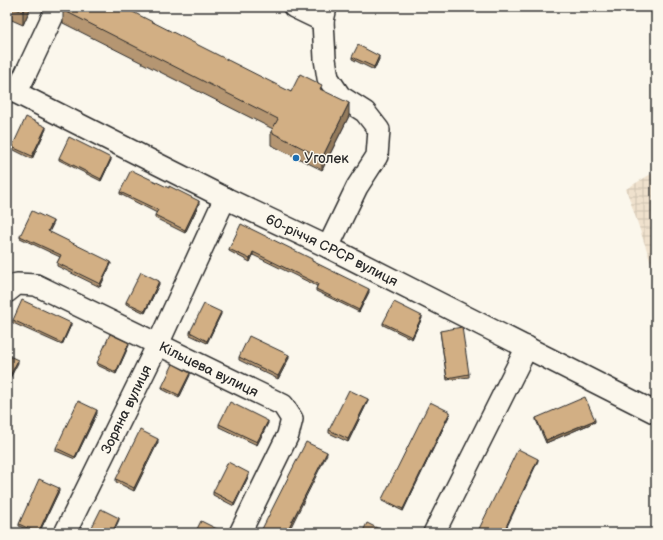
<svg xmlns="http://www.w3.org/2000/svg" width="663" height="540" viewBox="0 0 663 540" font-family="'Balsamiq Sans',sans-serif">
	<defs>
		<pattern id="industrial-grid" width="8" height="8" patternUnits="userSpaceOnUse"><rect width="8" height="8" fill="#efe1cd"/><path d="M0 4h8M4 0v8" fill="none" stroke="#cdc1b0"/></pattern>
	</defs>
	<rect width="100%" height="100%" fill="#fbf7ec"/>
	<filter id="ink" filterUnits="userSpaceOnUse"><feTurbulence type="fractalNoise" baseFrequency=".025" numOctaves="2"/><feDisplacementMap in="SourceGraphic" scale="8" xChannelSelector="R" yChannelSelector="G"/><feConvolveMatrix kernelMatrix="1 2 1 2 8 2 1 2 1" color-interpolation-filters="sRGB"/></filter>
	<g filter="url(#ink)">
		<path fill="url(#industrial-grid)" d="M656 171V277L626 189Z"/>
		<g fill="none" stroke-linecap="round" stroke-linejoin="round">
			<g stroke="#2b2b2b" stroke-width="24">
				<g id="minor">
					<path d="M294 7 323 21"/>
					<path d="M326 7 323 21 325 59 328 78 340 96 365 112 379 130 377 156 357 187 328 247"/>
					<path id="s1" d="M7 88 225 198 328 247 656 413"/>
					<path d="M17 92 57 7"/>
					<path id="s2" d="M7 292 17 284 36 285 283 405 292 419 288 435 240 533"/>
					<path id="s3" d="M65 533 158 344 225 198"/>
					<path d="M434 533 527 347"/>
				</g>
			</g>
			<use href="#minor" stroke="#fbf7ec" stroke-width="21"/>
		</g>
		<g fill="#b59672" stroke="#2b2b2b">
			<path d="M7 7H31L23 25 7 18Z"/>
			<path d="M648 7H656V13Z"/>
			<path d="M63 10 291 92 322 90 349 116 322 170 271 145V132L273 129 63 23Z"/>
			<path d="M352 57 379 59 374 70 352 59Z"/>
			<path d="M46 129 32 159 12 149V147Z"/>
			<path d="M59 158 111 160 101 181 59 160Z"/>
			<path d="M120 192 199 204 185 233 155 218V215L157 213 120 194Z"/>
			<path d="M53 224 49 232 111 264 100 287 57 266V263L60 257 20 238V236Z"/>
			<path d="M229 249 312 261 369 292 359 312 316 291V289L317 286 253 255 250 262 229 251Z"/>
			<path d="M159 284 145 313 126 304V302Z"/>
			<path d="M221 314 207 343 190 335V332Z"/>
			<path d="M422 318 412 339 383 325V323Z"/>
			<path d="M13 320 71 325 62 345 13 323Z"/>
			<path d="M440 331 469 374V377L447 380Z"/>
			<path d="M129 345 116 374 97 365V363Z"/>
			<path d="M239 357 289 358 278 379 239 360Z"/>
			<path d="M190 375 179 398 162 389V387Z"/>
			<path d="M368 401 348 442 329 433V430Z"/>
			<path d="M97 413 75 459 56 451V448Z"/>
			<path d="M450 414 403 511 382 501V499Z"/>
			<path d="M536 418 595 422 546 443 536 420Z"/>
			<path d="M268 423 257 445 219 427V424Z"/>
			<path d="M158 442 134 491 116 482V479Z"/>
			<path d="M249 475 234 506 213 495V492Z"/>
			<path d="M59 491 39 533H33L19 526V524Z"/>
		</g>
		<g fill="#937a5c" stroke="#2b2b2b">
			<path d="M25 7H31L23 25V12Z"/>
			<path d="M379 56V59L374 70V67Z"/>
			<path d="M349 103V116L322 170V158Z"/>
			<path d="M46 127V129L32 159V156Z"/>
			<path d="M111 158V160L101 181V179Z"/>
			<path d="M199 201V204L185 233V230Z"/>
			<path d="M53 221V224L48 234V231Z"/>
			<path d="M253 252V255L250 262V259Z"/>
			<path d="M111 262V264L100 287V284Z"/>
			<path d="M159 281V284L145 313V311Z"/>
			<path d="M369 289V292L359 312V310Z"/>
			<path d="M221 312V314L207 343V341Z"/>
			<path d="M422 316V318L412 339V337Z"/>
			<path d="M71 323V325L62 345V343Z"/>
			<path d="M129 343V345L116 374V372Z"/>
			<path d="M289 355V358L278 379V376Z"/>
			<path d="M18 360V363L7 384V382Z"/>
			<path d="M190 373V375L179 398V395Z"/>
			<path d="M368 399V401L348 442V439Z"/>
			<path d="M97 410V413L75 459V457Z"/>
			<path d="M450 412V414L403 511V509Z"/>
			<path d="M595 420V422L546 443V440Z"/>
			<path d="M268 421V423L257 445V442Z"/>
			<path d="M158 439V442L134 491V488Z"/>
			<path d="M327 452V454L288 533H286Z"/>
			<path d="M538 459V461L504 533H503Z"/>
			<path d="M249 473V475L234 506V503Z"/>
			<path d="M59 488V491L39 533H38Z"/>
			<path d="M119 518V520L113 533H112Z"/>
		</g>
		<g fill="#d2af84" stroke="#2b2b2b">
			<path d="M11 7H25L23 12Z"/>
			<path d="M64 7H123L291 92 300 74 322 85 320 89 349 103 322 158 271 132 278 119 63 10Z"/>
			<path d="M651 7H656V11Z"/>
			<path d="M358 45 379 56 374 67 352 57Z"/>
			<path d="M26 117 46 127 32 156 12 147Z"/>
			<path d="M69 137 111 158 101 179 59 158Z"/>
			<path d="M131 170 169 188V186L199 201 185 230 155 215 158 210 120 192Z"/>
			<path d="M32 211 53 221 48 231 111 262 100 284 57 263 61 255 20 236Z"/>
			<path d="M241 224 312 259V261L369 289 359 310 316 289 318 284 253 252 250 259 229 249Z"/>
			<path d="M141 272 159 281 145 311 126 302Z"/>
			<path d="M22 300 71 323 62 343 13 320Z"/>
			<path d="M394 302 422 316 412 337 383 323Z"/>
			<path d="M204 304 221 312 207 341 190 332Z"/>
			<path d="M462 327 469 374 447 378 440 331Z"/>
			<path d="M110 334 129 343 116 372 97 363Z"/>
			<path d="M249 336 289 355 278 376 239 357Z"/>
			<path d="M7 355 18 360 7 382Z"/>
			<path d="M173 364 190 373 179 395 162 387Z"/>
			<path d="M349 390 368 399 348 439 329 430Z"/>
			<path d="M585 397 595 420 546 440 536 418Z"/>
			<path d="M78 401 97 410 75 457 56 448Z"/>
			<path d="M230 402 268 421 257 442 219 424Z"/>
			<path d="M430 402 450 412 403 509 382 499Z"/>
			<path d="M140 430 158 439 134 488 116 479Z"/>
			<path d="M306 442 327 452 286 533H260Z"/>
			<path d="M518 449 538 459 503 533H477Z"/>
			<path d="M228 462 249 473 234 503 213 492Z"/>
			<path d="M39 479 59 488 38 533 19 524Z"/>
			<path d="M101 509 119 518 112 533H89Z"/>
			<path d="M201 521 221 531 220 533H195Z"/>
			<path d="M367 523 387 533H362Z"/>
		</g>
	</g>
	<circle fill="#1f6fb2" stroke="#fbf7ec" stroke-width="1.5" cx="296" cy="158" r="4"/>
	<g text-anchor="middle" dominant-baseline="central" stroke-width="3" stroke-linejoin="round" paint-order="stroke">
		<g font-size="14" fill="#2b2b2b" stroke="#fbf7ec" text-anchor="start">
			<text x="304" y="158">Уголек</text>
		</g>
		<g font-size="14" fill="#2b2b2b" stroke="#fbf7ec">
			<text stroke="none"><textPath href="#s1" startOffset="363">60-річчя СРСР вулиця</textPath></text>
			<text stroke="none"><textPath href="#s2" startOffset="224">Кільцева вулиця</textPath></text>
			<text stroke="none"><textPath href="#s3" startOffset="138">Зоряна вулиця</textPath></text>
		</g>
	</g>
	<rect width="663" height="540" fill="none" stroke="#fbf7ec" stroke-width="24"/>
	<rect x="12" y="12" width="639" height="516" fill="none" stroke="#2b2b2b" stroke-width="1.5" filter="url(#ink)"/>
</svg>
